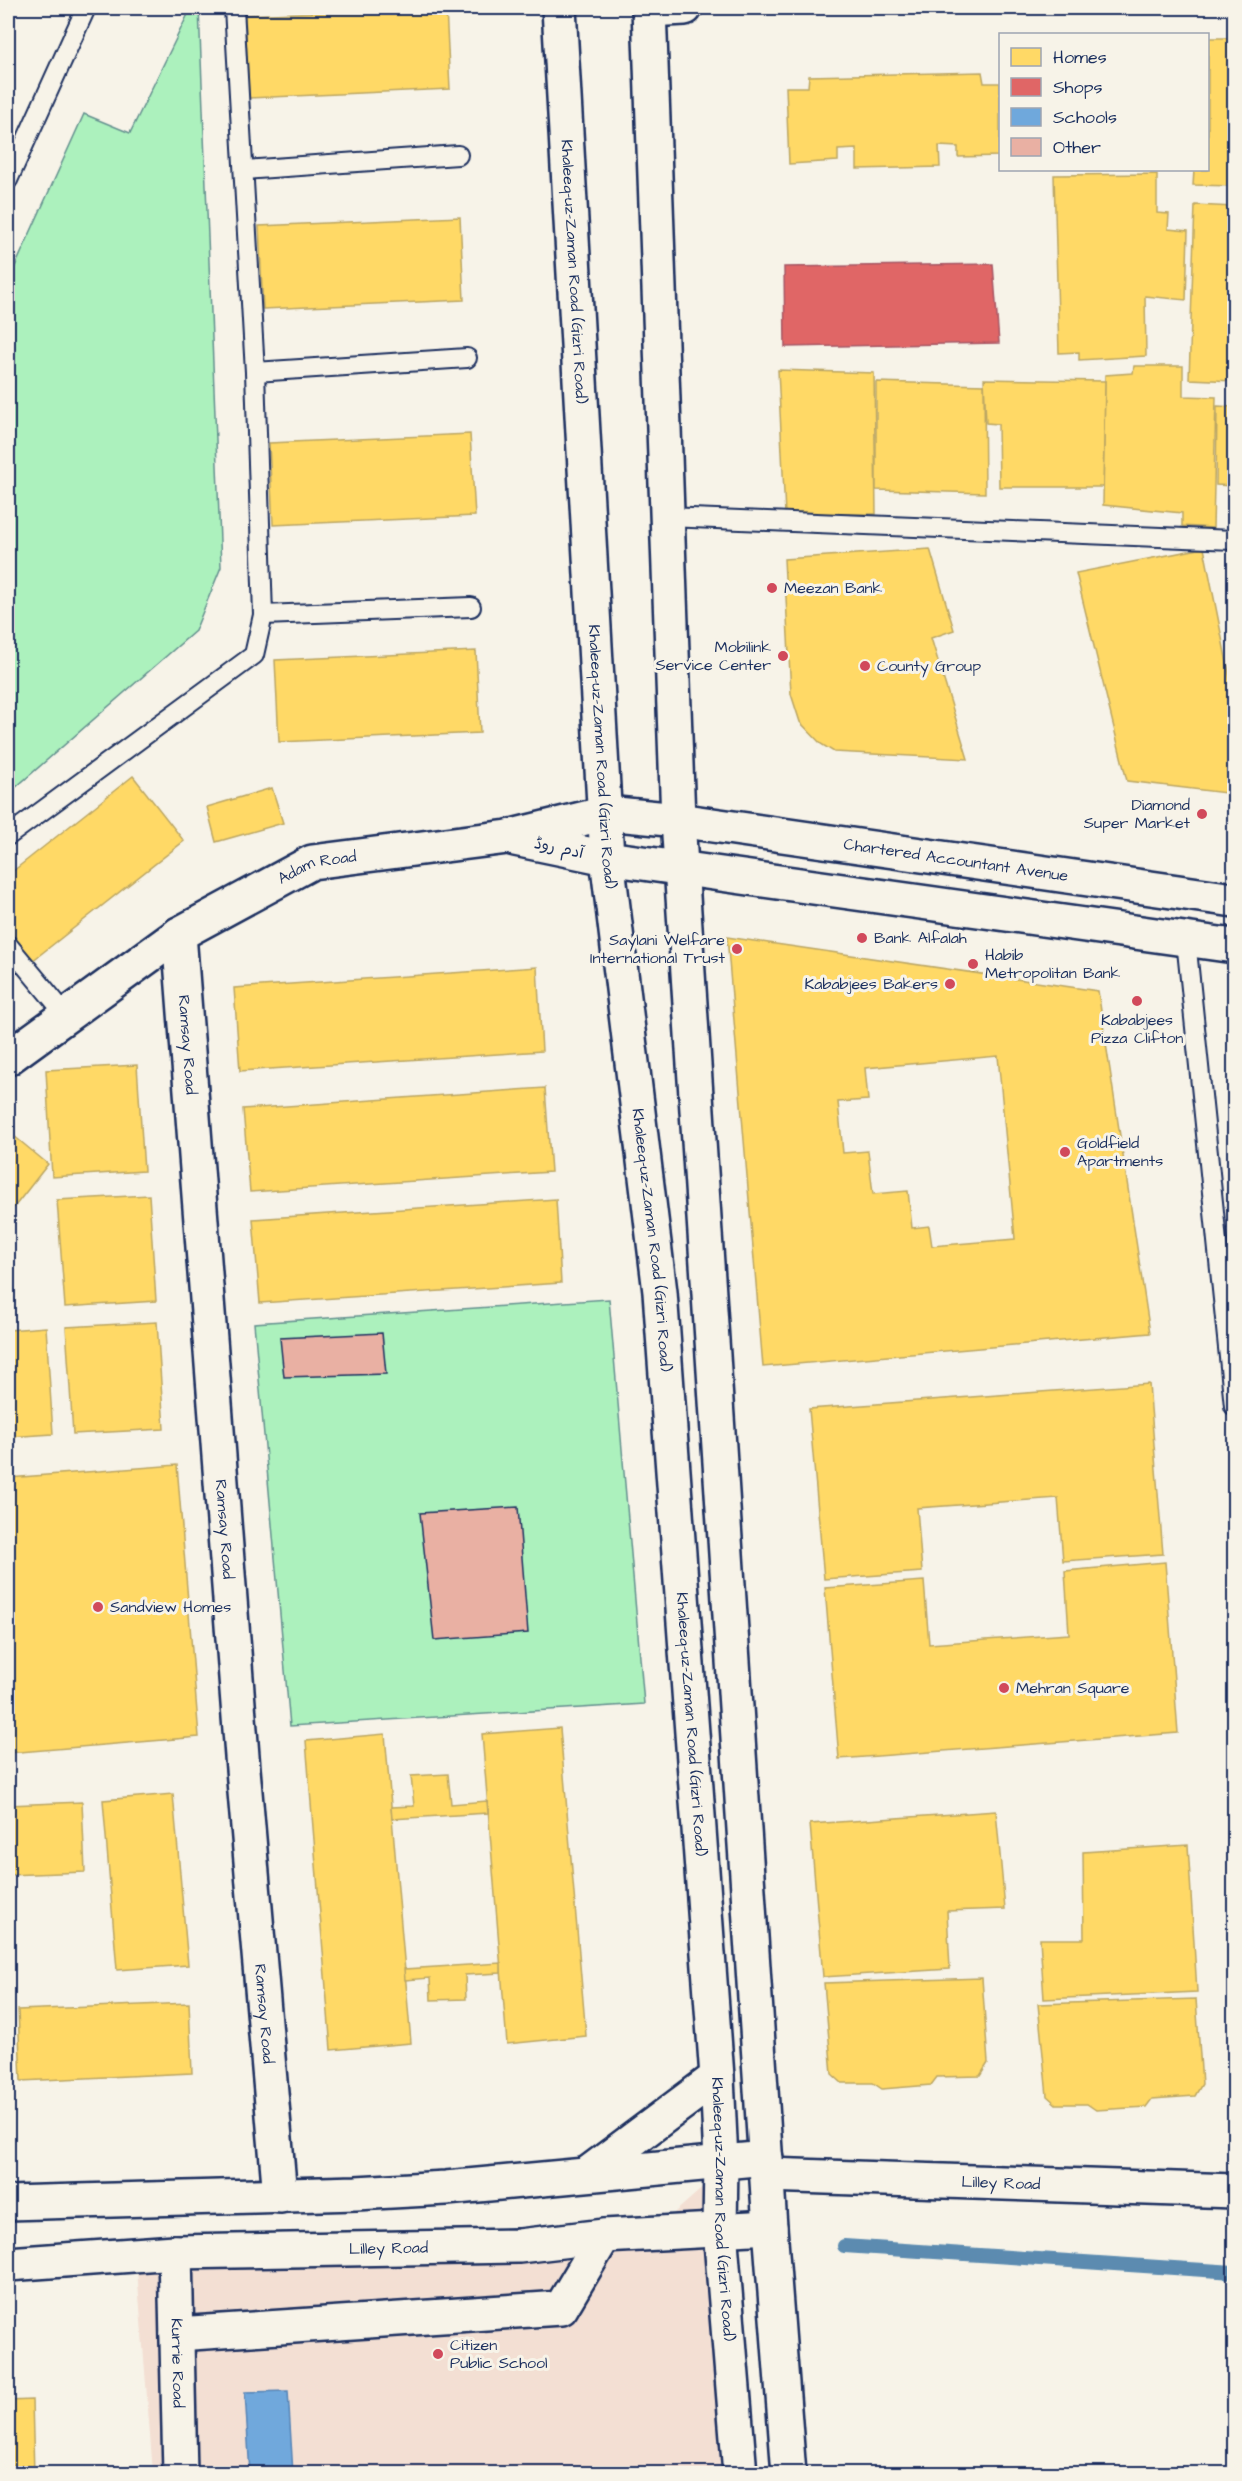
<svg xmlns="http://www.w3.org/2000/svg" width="1242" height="2481" viewBox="0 0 1242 2481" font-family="'Architects Daughter','Playpen Sans Arabic',sans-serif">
	<rect width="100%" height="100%" fill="#f7f3e8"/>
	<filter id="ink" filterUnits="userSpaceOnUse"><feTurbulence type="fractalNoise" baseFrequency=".0167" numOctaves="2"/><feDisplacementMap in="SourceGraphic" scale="12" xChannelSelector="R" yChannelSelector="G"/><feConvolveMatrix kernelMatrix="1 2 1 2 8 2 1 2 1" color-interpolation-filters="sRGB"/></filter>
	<g filter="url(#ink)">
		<path fill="#f3dfd3" d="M707 2184 740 2473H153L137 2270 666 2220Z"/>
		<g fill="#acf1bd" stroke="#64908e" stroke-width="1.5">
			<path d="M191 8H199L221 567 195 631 8 794V282L84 114 130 133Z"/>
			<path d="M609 1299 644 1704 290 1726 254 1323Z"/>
		</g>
		<g fill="#ffd966" stroke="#bba664" stroke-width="1.5" fill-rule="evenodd">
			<path d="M414 8H446L450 89 249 98 245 15Z"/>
			<path d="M1208 38H1234V186L1193 185 1194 170H1208Z"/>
			<path d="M982 72 984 83H1000V156L958 157V147L939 146 940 167 857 169V149L838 150V161L789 164 786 87H808L809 76Z"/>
			<path d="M1157 174V213L1169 214 1168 229 1188 231 1186 300 1145 296 1146 356 1079 360V352L1059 353 1054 175Z"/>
			<path d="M1195 205 1234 207V381L1189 379Z"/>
			<path d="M460 217 464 300 263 309 259 226Z"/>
			<path d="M1134 366H1183V396L1216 397 1213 528 1182 526V513L1103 505 1105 375 1133 373Z"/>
			<path d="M778 370 874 373 876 514H785Z"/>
			<path d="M984 379 1105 381 1103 487H999L998 424 986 423Z"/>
			<path d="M876 382 984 385 985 493 876 490Z"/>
			<path d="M1217 406 1234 407V486L1216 485Z"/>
			<path d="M470 434 475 516 273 525 269 443Z"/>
			<path d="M1204 548 1234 698V794L1127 781 1076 573Z"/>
			<path d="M930 549 954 630 931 638 968 759 834 752 821 744 800 722 791 694 784 559Z"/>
			<path d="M476 651 480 733 279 742 275 660Z"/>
			<path d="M133 776 184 841 27 965 8 940V875Z"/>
			<path d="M272 788 283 823 216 842 207 807Z"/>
			<path d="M727 937 1098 991 1150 1333 763 1367ZM998 1056 1015 1239 932 1246 929 1226 912 1228 908 1191 873 1194 868 1151 843 1153 838 1102 868 1100 865 1068Z"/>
			<path d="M8 950 21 968 8 979Z"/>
			<path d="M537 967 542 1051 240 1071 234 988Z"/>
			<path d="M137 1065 144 1171 52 1177 46 1070Z"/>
			<path d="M545 1088 551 1172 250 1192 243 1109Z"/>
			<path d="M8 1131 48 1164 8 1215Z"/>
			<path d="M149 1195 156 1301 65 1307 57 1200Z"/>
			<path d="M556 1199 561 1283 260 1303 253 1219Z"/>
			<path d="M157 1322 164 1429 73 1434 66 1327Z"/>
			<path d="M46 1327 53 1434 8 1437V1330Z"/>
			<path d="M1149 1384 1163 1554 1063 1561 1058 1498 917 1508 922 1572 824 1579 809 1409Z"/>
			<path d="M177 1465 199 1737 8 1753V1478Z"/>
			<path d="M1165 1562 1178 1733 839 1759 825 1588 924 1581 929 1644 1069 1634 1065 1571Z"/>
			<path d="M560 1728 586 2036 507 2044 482 1734Z"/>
			<path d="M385 1734 411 2043 331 2050 306 1741Z"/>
			<path d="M448 1774 451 1804 487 1801 488 1813 392 1819 391 1807 414 1806 411 1776Z"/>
			<path d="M173 1794 188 1965 117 1970 103 1800Z"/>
			<path d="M82 1802 85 1872 8 1875V1805Z"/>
			<path d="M996 1811 1005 1909 947 1911 950 1969 823 1977 810 1824Z"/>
			<path d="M1188 1845 1197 1992 1044 1999 1040 1939H1084L1083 1852Z"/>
			<path d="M501 1963V1973L465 1975 466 1999 431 2000 430 1978 405 1980 404 1969Z"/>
			<path d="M982 1978 988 2063 980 2076 937 2077 931 2085 882 2089 873 2083H842L832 2074 824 1983Z"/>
			<path d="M1196 1999 1202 2084 1195 2096 1152 2099 1146 2107 1096 2110 1087 2104H1056L1047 2096 1038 2004Z"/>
			<path d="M189 2003 192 2073 21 2081 18 2010Z"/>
			<path d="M32 2400 34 2474H8V2401Z"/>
		</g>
		<path fill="#e06666" stroke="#a55664" stroke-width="1.5" d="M993 264 999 343 785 347 784 267Z"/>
		<path fill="#6fa8dc" stroke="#5684b6" stroke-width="1.5" d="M288 2391 293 2474H250L245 2392Z"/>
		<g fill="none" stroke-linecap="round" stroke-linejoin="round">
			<path stroke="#5b8bb0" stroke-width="14" d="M844 2246 1234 2272"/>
		</g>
		<g fill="#e9b0a3" stroke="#1b2f5e" stroke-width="1.5">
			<path d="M382 1333 386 1374 284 1377 280 1338Z"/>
			<path d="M518 1507 528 1633 434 1640 420 1513Z"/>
		</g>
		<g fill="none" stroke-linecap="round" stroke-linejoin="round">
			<g stroke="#1b2f5e" stroke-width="22">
				<g id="service">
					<path d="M244 170 458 155"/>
					<path d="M8 180 86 8"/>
					<path d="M255 372 467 358"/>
					<path d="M667 517 1234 540"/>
					<path d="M263 615 471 607"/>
					<path d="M8 836 254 655 263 615 255 372 234 8"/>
					<path d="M1186 940 1234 1406"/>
					<path d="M8 945 66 1015"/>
				</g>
			</g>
			<g stroke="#1b2f5e" stroke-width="38">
				<g id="minor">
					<path d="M649 10 685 8"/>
					<path id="s1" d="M179 934 243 1769 280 2196"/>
					<path id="s2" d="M767 2175 1234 2191"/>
					<path id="s3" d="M175 2252 180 2474"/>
					<path d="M177 2334 561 2308 604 2236"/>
				</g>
			</g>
			<g stroke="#1b2f5e" stroke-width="38">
				<g id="tertiary">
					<path d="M515 839 607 858 1234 946"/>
					<path id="s4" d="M8 1058 179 934 312 862 508 837 606 813 678 820 1234 900"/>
				</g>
			</g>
			<g stroke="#1b2f5e" stroke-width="38">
				<g id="secondary">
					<path d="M587 2174 717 2077"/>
					<path d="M8 2203 356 2193 446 2188 766 2158"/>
					<path id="s5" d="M8 2264 175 2252 519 2246 604 2236 770 2227"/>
				</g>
			</g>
			<g stroke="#1b2f5e" stroke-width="38">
				<g id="primary">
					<path id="s6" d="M559 8 607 858 660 1292 717 2077 721 2161 720 2229 740 2474"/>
					<path d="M649 8 678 820 770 2227 789 2474"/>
				</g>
			</g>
			<use href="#service" stroke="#f7f3e8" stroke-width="18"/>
			<use href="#minor" stroke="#f7f3e8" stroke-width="33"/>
			<use href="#tertiary" stroke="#f7f3e8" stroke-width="33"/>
			<use href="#secondary" stroke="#f7f3e8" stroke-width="33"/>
			<use href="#primary" stroke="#f7f3e8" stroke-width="33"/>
		</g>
	</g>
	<g fill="#d1495b" stroke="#f7f3e8" stroke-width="2">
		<circle cx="772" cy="588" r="6"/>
		<circle cx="783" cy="656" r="6"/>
		<circle cx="865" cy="666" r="6"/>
		<circle cx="1202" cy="814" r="6"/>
		<circle cx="862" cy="938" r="6"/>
		<circle cx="737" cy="949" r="6"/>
		<circle cx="973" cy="964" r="6"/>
		<circle cx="950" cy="984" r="6"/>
		<circle cx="1137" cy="1001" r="6"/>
		<circle cx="1065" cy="1152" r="6"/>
		<circle cx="98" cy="1607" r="6"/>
		<circle cx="1004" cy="1688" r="6"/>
		<circle cx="438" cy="2354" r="6"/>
	</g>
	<g text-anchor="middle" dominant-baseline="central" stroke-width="6" stroke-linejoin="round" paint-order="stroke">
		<g font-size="16" fill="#1b2f5e" stroke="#f7f3e8">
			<text stroke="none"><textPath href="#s6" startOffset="264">Khaleeq-uz-Zaman Road (Gizri Road)</textPath></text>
			<text stroke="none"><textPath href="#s6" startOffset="750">Khaleeq-uz-Zaman Road (Gizri Road)</textPath></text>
			<text transform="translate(559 848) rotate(12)">آدم روڈ</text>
			<text stroke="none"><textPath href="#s4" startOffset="1014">Chartered Accountant Avenue</textPath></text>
			<text stroke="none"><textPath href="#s4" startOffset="366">Adam Road</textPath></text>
			<text stroke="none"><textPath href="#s1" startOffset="111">Ramsay Road</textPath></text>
			<text stroke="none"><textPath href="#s6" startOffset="1236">Khaleeq-uz-Zaman Road (Gizri Road)</textPath></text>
			<text stroke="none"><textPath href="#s1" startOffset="597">Ramsay Road</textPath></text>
			<text stroke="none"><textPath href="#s6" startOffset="1722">Khaleeq-uz-Zaman Road (Gizri Road)</textPath></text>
			<text stroke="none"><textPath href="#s1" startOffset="1083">Ramsay Road</textPath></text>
			<text stroke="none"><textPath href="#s2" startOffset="234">Lilley Road</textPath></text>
			<text stroke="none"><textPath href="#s6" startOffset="2208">Khaleeq-uz-Zaman Road (Gizri Road)</textPath></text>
			<text stroke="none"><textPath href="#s5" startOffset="381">Lilley Road</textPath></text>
			<text stroke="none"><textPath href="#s3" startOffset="111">Kurrie Road</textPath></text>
		</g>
		<g font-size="16" fill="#1b2f5e" stroke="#f7f3e8" text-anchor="start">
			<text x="784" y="588">Meezan Bank</text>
			<text x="771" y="647" text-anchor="end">Mobilink<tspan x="771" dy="18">Service Center</tspan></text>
			<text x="877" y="666">County Group</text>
			<text x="1190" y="805" text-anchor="end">Diamond<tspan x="1190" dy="18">Super Market</tspan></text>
			<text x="874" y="938">Bank Alfalah</text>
			<text x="725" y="940" text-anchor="end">Saylani Welfare<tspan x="725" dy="18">International Trust</tspan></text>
			<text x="985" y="955">Habib<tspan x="985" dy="18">Metropolitan Bank</tspan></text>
			<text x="938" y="984" text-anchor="end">Kababjees Bakers</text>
			<text x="1137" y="1020" text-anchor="middle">Kababjees<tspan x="1137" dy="18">Pizza Clifton</tspan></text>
			<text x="1077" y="1143">Goldfield<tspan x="1077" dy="18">Apartments</tspan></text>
			<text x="110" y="1607">Sandview Homes</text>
			<text x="1016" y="1688">Mehran Square</text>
			<text x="450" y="2345">Citizen<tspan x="450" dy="18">Public School</tspan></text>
		</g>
	</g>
	<rect width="1242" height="2481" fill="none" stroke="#f7f3e8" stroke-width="30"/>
	<rect x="15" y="15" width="1212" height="2451" fill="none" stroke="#1b2f5e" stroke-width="2" filter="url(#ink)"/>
	<rect x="999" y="33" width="210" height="138" fill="#f7f3e8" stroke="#9fa5b1" stroke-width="1.5"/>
	<rect x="1011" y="48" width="30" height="18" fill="#ffd966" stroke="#9fa5b1" stroke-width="1.5"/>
	<text x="1053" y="63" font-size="18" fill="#1b2f5e">Homes</text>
	<rect x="1011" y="78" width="30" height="18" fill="#e06666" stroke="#9fa5b1" stroke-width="1.5"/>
	<text x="1053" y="93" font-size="18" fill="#1b2f5e">Shops</text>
	<rect x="1011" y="108" width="30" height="18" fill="#6fa8dc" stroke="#9fa5b1" stroke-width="1.5"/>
	<text x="1053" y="123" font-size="18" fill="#1b2f5e">Schools</text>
	<rect x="1011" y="138" width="30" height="18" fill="#e9b0a3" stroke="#9fa5b1" stroke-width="1.5"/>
	<text x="1053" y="153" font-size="18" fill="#1b2f5e">Other</text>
</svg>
